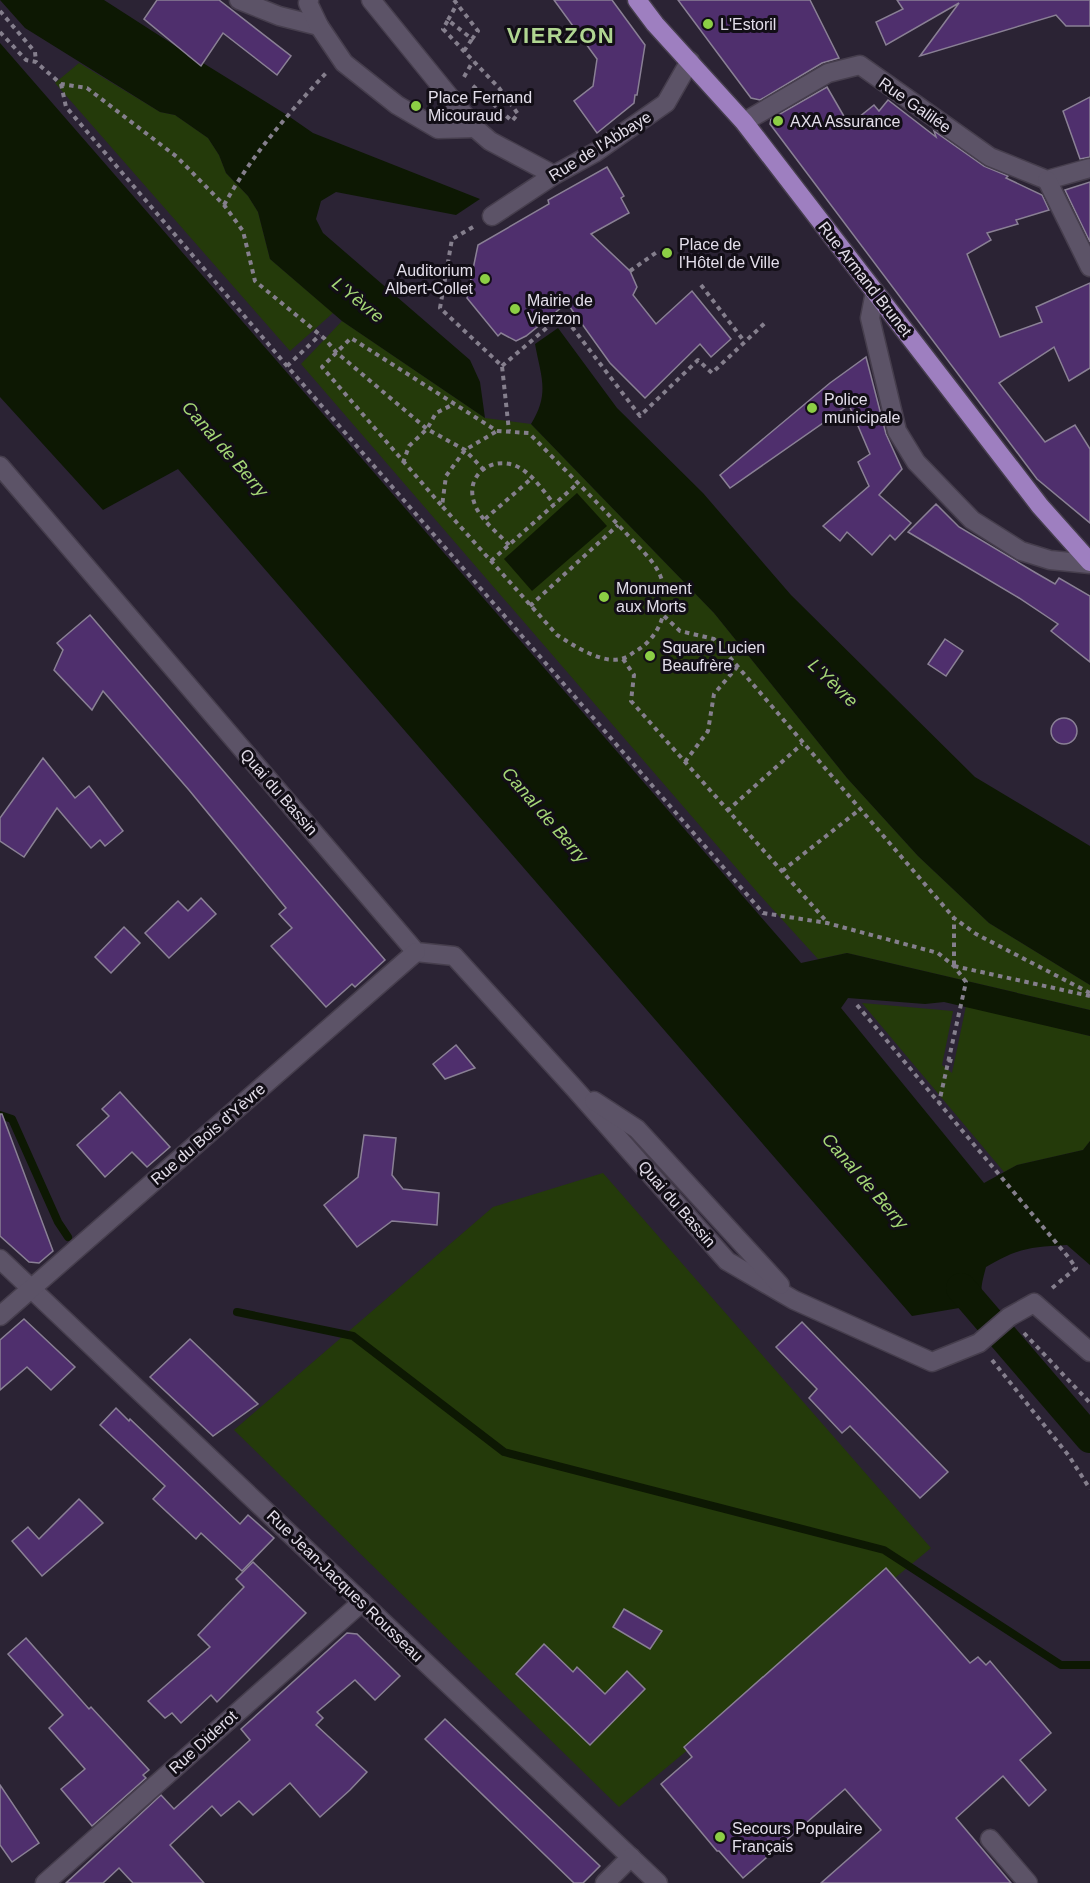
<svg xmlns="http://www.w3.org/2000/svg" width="1090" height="1883" viewBox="0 0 1090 1883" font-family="Helvetica,sans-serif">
	<rect width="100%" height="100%" fill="#2b2334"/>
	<g fill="#243a0a">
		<path d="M79 63 160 112 175 115 208 138 219 155 226 173 248 196 258 212 270 259 333 313 290 351 55 83Z"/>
		<path d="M342 321 485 418 531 424 714 613 847 778 918 856 989 923 1090 985V1010L847 953 818 959 758 893 301 364Z"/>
		<path d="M862 1003 953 1011 942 1065 952 1073 966 1006 1090 1036V1141L1083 1150 1017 1165 1004 1172Z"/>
		<path d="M603 1173 931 1548 619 1807 234 1430 493 1207Z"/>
	</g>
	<g fill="#0d1803">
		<path d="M0 0H104L188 54 187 56 201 65 203 63 287 115 313 133 480 199 456 215 336 192 321 201 316 219 323 233 470 360 480 382 485 418 342 321 270 259 258 212 248 196 226 173 219 155 208 138 175 115 160 112 25 28Z"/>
		<path d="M0 43 801 963 847 953 1090 1010V1036L944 1002 925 1004 848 998 841 1008 984 1183 1017 1165 1083 1150 1090 1141V1265L1067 1245C1029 1247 1019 1248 986 1267 980 1290 978 1295 993 1314L984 1322 965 1307 912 1316 178 469 103 510 0 397Z"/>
		<path d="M558 328 617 408 703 493 791 595 975 777 1090 846V985L989 923 918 856 847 778 714 613 531 424C550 393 541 377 535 344Z"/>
		<path d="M577 493 607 526 532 591 504 559Z"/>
	</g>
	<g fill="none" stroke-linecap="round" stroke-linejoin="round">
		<g stroke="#0d1803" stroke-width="8">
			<path d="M0 1115 12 1119 58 1222 68 1237"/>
			<path d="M237 1312 353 1336 504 1452 884 1550 1061 1665H1090"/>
		</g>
		<path stroke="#0d1803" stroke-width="30" d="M961 1288 1090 1438"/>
	</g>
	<g fill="#4f2f6d" stroke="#8a8095" stroke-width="1.5">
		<path d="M157 0H219L291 56 277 75 223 33 201 66 144 19Z"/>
		<path d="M554 0H612L645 45 637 95H635L634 103 597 133 574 101 593 86 597 59Z"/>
		<path d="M678 0H810L839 58 822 63 760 100 751 98Z"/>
		<path d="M897 0H1090V26H1066L1056 15 920 56 959 3 886 45 876 22 903 9Z"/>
		<path d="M827 87 849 125 874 105 879 111 888 100 936 137 934 131 984 166 1008 176 1006 178 1042 195 1049 210 1016 220 1018 224 987 233 991 240 967 254 1000 337 1042 322 1036 307 1090 283V368L1069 381 1054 347 999 383 1045 442 1075 425 1090 449V523L1037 479 770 124 771 119Z"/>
		<path d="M1090 97V157L1080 159 1063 111Z"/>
		<path d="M607 167 624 196 621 198 629 213 591 234 630 271 637 287 633 295 656 324 692 291 731 339 711 357 700 344 645 398 610 363 567 303 526 336 516 341 501 333 498 336 467 298 478 245 549 204 548 200Z"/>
		<path d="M1090 182V242L1065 190Z"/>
		<path d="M866 357 886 434 902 469 879 495 911 523 895 540 890 535 872 555 847 532 840 541 823 526 869 486 858 462 870 454 849 405 730 488 720 475 830 383Z"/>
		<path d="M936 504 959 527 1036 573 1055 584 1059 578 1090 596V662L1051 631 1058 624 1019 598 908 532Z"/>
		<path d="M90 615 385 960 355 987 352 984 326 1007 271 946 292 928 279 914 286 908 189 790 103 691 92 710 54 670 63 650 57 643Z"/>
		<path d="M945 639 963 651 946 676 928 664Z"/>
		<circle cx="1064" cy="731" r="13"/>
		<path d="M43 758 75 798 89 786 123 831 105 846 100 840 91 848 57 808 24 857 0 841V818Z"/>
		<path d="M201 898 216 914 169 958 145 933 178 901 188 911Z"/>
		<path d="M124 927 140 943 111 973 95 957Z"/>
		<path d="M456 1045 475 1068 445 1079 433 1064Z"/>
		<path d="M120 1092 170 1147 147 1167 132 1152 105 1177 77 1145 109 1116 102 1109Z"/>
		<path d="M0 1114H2L53 1251 39 1263 29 1262 0 1236Z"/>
		<path d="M364 1135 396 1138 392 1175 403 1189 439 1193 437 1225 392 1221 357 1247 324 1205 358 1177Z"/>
		<path d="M24 1319 75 1367 51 1390 27 1367 0 1390V1340Z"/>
		<path d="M802 1322 948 1472 920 1498 850 1426 842 1433 809 1398 817 1389 776 1347Z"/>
		<path d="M190 1339 258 1404 213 1436 150 1377Z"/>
		<path d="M116 1408 129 1421 130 1419 240 1524 248 1515 274 1538 242 1571 201 1533 196 1539 153 1499 165 1486 100 1425Z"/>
		<path d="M79 1499 103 1523 42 1576 12 1541 28 1527 39 1539Z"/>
		<path d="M253 1562 306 1613 217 1702 211 1695 181 1723 172 1713 165 1718 148 1701 210 1647 198 1635 244 1587 236 1579Z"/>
		<path d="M886 1568 970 1663 978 1657 986 1665 990 1661 1051 1733 1020 1760 1046 1790 1029 1806 1003 1776 956 1818 1011 1883H821L881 1830 845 1789 743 1878 719 1851H717L661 1784 692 1757 684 1747Z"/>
		<path d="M624 1609 662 1631 650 1649 613 1627Z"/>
		<path d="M347 1633 357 1634 400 1676 375 1700 355 1680 317 1712 323 1718 316 1725 367 1772 350 1790 320 1817 290 1783 253 1815 239 1801 221 1816 212 1806 170 1845 204 1883H133L119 1868 103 1883H66L161 1795 174 1809 250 1740 241 1729Z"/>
		<path d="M26 1638 89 1709 91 1707 149 1770 143 1775 146 1778 92 1826 61 1789 85 1769 49 1728 63 1715 8 1654Z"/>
		<path d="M544 1644 573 1672 577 1667 605 1694 627 1671 645 1689 590 1745 516 1674Z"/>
		<path d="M445 1719 600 1866 583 1883H574L425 1739Z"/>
		<path d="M0 1785 39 1843 12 1862 0 1845Z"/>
	</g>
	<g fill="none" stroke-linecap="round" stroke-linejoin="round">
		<g stroke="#463e4d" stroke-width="21">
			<g id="minor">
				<path d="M239 0 279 16 319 26"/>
				<path d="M309 0 308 3 319 26 344 63 397 105 438 129 475 128"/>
				<path d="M371 0 475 128 490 141 554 175"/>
				<path d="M744 122 828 73 860 65 990 157 1047 180 1090 168"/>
				<path d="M1047 180 1090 267"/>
				<path d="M492 216 554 175 596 152 666 103 690 61"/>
				<path d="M875 292 870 318 897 431 916 462 972 520 1021 551 1050 560 1090 564"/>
				<path d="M0 466 416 952 454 956 575 1089 727 1261 794 1300 932 1362 979 1343 1009 1317 1034 1303 1090 1352"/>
				<path d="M594 1101 637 1129 780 1285"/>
				<path d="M0 1259 658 1883"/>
				<path d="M0 1316 416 952"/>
				<path d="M990 1839 1028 1883"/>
				<path d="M45 1883 362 1602"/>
				<path d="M605 1883 631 1857"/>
			</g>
		</g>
		<g stroke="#463e4d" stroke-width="21">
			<path id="major" d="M637 0 655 24 744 122 1040 506 1090 562"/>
		</g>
		<g stroke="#857f8d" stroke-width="4" stroke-dasharray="4.5 4.5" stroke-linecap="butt">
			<path d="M454 0 478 31 472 39 448 20 443 29 499 88 518 114 512 121 472 85"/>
			<path d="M0 11 35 52 36 62"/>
			<path d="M448 20 457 4"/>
			<path d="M0 32 26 60 36 62 61 84 87 88 177 157 224 205 243 231 255 281 325 339 336 352 427 429 465 450 484 470"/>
			<path d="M464 51 472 39"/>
			<path d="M464 77 473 61"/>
			<path d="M61 84 66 107 287 366 763 913 827 923 938 953 954 966 966 982 939 1103"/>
			<path d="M224 205C251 156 288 114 326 73"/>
			<path d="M473 227 452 239 440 308 502 366 509 431"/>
			<path d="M630 271 657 252"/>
			<path d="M701 285 744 341"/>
			<path d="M287 366 320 335"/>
			<path d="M502 366 557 319 569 323 640 416 698 360 712 373 767 321"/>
			<path d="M497 431 529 433C561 466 594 499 625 532 636 545 653 559 660 575 672 603 662 636 636 651 632 653 628 657 624 658 604 666 573 645 557 635L442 506 446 476 465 450Z"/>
			<path d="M403 463 409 446 427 429 436 413 454 404"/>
			<path d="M441 505 322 367 351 338 497 431"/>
			<path d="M485 519 531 479"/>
			<path d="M509 545C497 532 479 519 474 502 464 472 498 452 523 470 535 478 545 493 554 504"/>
			<path d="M491 561 578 483"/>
			<path d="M530 606 618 525"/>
			<path d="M664 616 680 631 714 639 954 918 976 934 1090 993"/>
			<path d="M623 659 634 675 631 701 827 922"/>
			<path d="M685 762 708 731 714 694 737 667"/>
			<path d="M727 811 802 744"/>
			<path d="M782 871 859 810"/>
			<path d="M954 965V919"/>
			<path d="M954 966 1090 996"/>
			<path d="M857 1005 1069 1258 1076 1268 1051 1289"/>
			<path d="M948 1060 955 1062"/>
			<path d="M1024 1333 1090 1403"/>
			<path d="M992 1360 1069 1456 1090 1489"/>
		</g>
		<use href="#minor" stroke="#5c5367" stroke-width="18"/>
		<use href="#major" stroke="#9e7fc0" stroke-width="18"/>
	</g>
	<g fill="#8cce45" stroke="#120e16" stroke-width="2">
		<circle cx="708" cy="24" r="6"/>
		<circle cx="416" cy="106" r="6"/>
		<circle cx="778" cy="121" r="6"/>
		<circle cx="667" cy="253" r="6"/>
		<circle cx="485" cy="279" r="6"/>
		<circle cx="515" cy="309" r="6"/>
		<circle cx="812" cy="408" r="6"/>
		<circle cx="604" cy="597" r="6"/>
		<circle cx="650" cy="656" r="6"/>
		<circle cx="720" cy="1837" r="6"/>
	</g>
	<g text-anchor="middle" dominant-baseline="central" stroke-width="6" stroke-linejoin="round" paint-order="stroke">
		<g font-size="16" fill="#e3deea" stroke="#120e16" text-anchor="start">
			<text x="720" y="24">L'Estoril</text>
			<text x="428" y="97">Place Fernand<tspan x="428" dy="18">Micouraud</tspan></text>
			<text x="790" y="121">AXA Assurance</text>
			<text x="679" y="244">Place de<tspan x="679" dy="18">l'Hôtel de Ville</tspan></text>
			<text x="473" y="270" text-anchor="end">Auditorium<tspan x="473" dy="18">Albert-Collet</tspan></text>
			<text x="527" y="300">Mairie de<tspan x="527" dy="18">Vierzon</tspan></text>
			<text x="824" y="399">Police<tspan x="824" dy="18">municipale</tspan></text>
			<text x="616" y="588">Monument<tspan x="616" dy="18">aux Morts</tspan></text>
			<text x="662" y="647">Square Lucien<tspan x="662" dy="18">Beaufrère</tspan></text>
			<text x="732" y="1828">Secours Populaire<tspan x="732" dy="18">Français</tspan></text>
		</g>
		<g font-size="16" fill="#e3deea" stroke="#120e16">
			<text transform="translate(915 105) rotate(35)">Rue Galilée</text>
			<text transform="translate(600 146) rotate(-32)">Rue de l'Abbaye</text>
			<text transform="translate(865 279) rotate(52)">Rue Armand Brunet</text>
			<text transform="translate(279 792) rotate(49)">Quai du Bassin</text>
			<text transform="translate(208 1134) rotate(-41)">Rue du Bois d'Yèvre</text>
			<text transform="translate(677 1204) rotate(49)">Quai du Bassin</text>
			<text transform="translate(345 1586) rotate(44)">Rue Jean-Jacques Rousseau</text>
			<text transform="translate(203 1742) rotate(-42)">Rue Diderot</text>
		</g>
		<g font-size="18" font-style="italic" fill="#a5d877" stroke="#120e16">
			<text transform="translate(358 300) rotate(39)">L'Yèvre</text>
			<text transform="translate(225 449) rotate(49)">Canal de Berry</text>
			<text transform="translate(833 683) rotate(44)">L'Yèvre</text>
			<text transform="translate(545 815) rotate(49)">Canal de Berry</text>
			<text transform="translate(865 1181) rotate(49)">Canal de Berry</text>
		</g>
		<g font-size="22" font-weight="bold" letter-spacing="1.5" fill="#b0d691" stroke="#120e16">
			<text x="561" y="35">VIERZON</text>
		</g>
	</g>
</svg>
